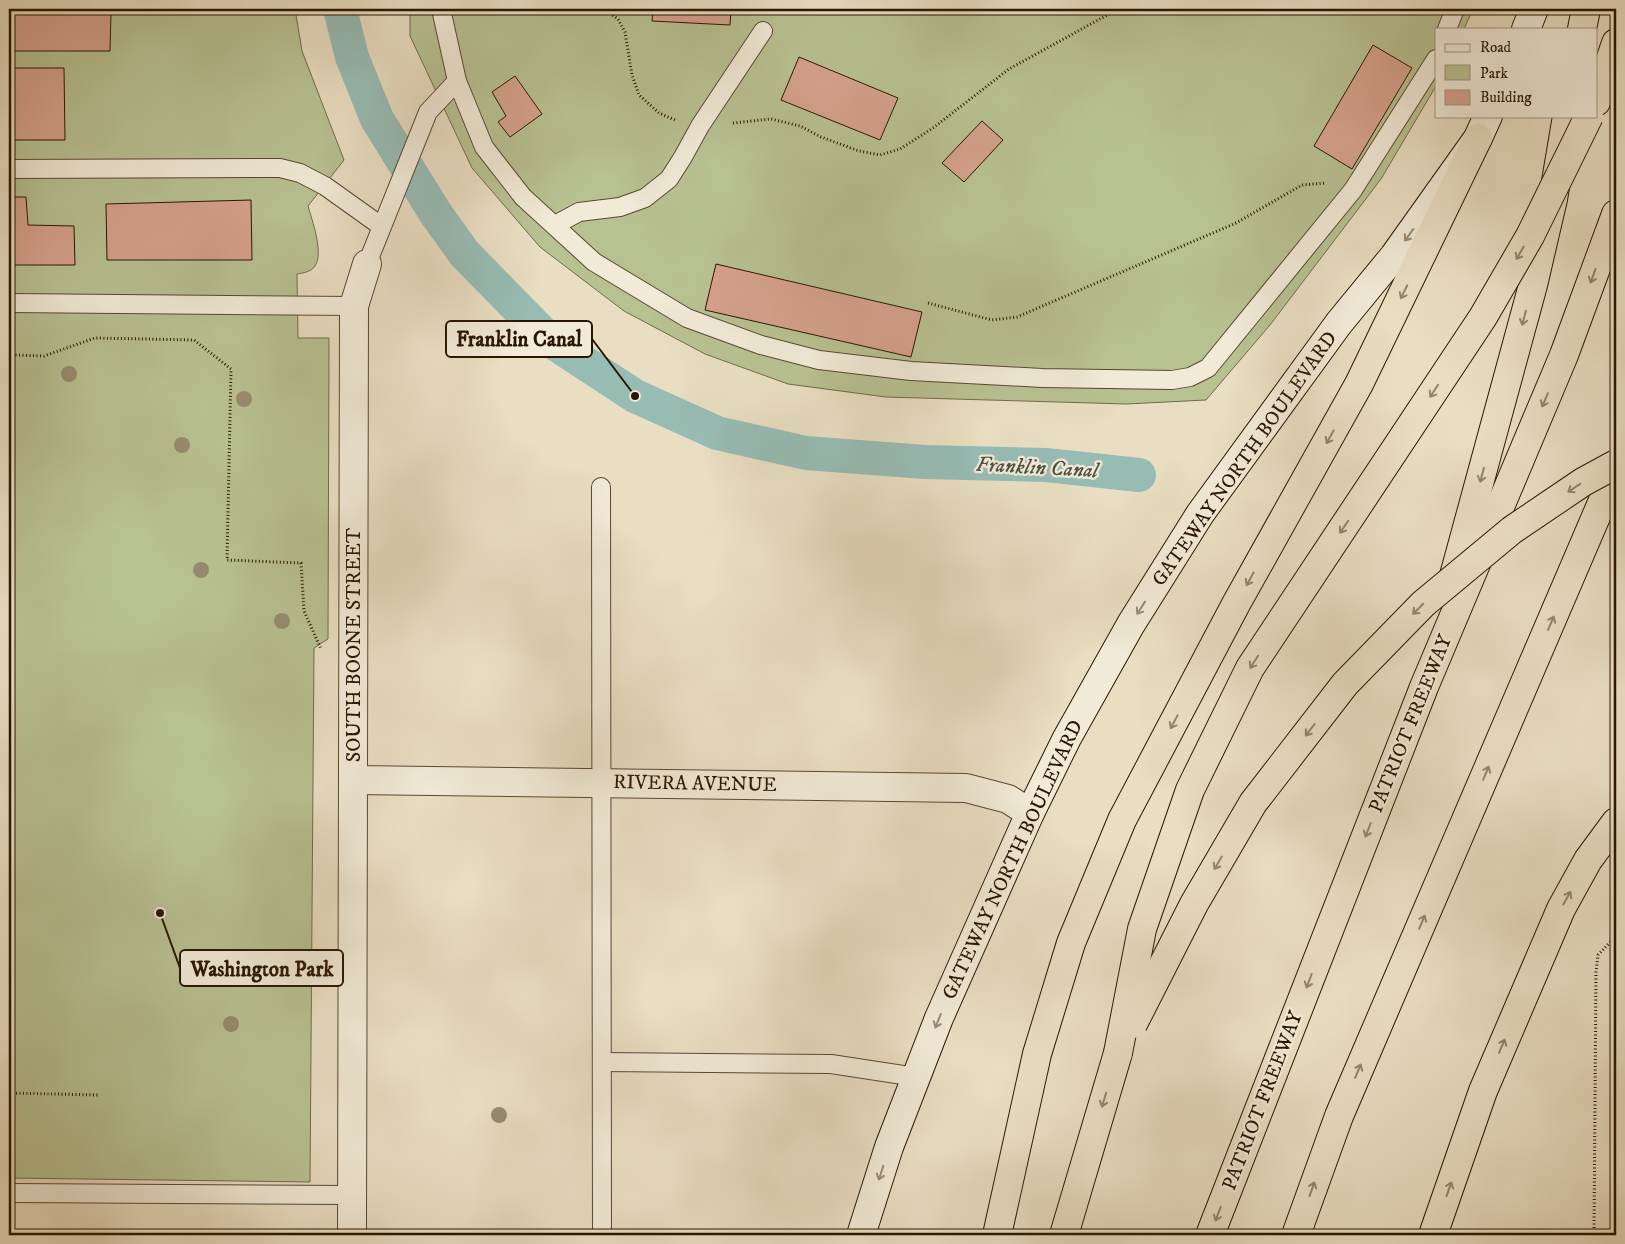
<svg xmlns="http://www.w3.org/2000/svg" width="1625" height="1244" viewBox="0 0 1625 1244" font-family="'IM FELL DW Pica',serif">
	<rect width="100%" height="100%" fill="#e9dec2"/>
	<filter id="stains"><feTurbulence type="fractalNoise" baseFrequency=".004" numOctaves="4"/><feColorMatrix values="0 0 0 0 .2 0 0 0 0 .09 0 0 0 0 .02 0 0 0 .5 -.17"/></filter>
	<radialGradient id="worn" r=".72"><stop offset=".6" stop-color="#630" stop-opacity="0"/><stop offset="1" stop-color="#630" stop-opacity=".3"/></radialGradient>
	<g fill="#b8c192" stroke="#706c4a">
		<path d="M9 9H295L302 51 344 160 308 206C312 220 324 253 315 266 311 272 303 273 297 274L298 338H329L328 639 314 648 310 1182 9 1178Z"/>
		<path d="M410 9H1473L1464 29H1436V86L1381 179 1270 325 1206 400 1126 404 886 397 788 384 705 354 624 311 540 247 472 168 410 36Z"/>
	</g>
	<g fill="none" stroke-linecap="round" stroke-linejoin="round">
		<path stroke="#97bcb4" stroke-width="34" d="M340 9 352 57 377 119 436 214 464 253 548 339 635 396 717 433 806 453 925 462 1046 465 1139 475"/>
	</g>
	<g fill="#d5a18d" stroke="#291602">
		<path d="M653 9H731L730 25 652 21Z"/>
		<path d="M9 11 111 12 110 51H9Z"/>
		<path d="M1373 45 1412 68 1352 169 1314 146Z"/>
		<path d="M799 57 898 98 880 140 781 100Z"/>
		<path d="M9 68H64L65 140H9Z"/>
		<path d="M515 76 542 114 510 137 498 122 506 116 492 92Z"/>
		<path d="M982 121 1003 140 964 182 942 163Z"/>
		<path d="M9 197H26L28 225 74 226 75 265H9Z"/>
		<path d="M251 200 252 260H107L106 204Z"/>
		<path d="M716 264 922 312 911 357 705 310Z"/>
	</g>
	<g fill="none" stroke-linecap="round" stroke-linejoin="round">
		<g stroke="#594832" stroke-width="20">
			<g id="service">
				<path d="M441 9 457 81 484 147 523 197 594 262 687 318 761 345 819 360 911 371 1042 378 1172 380 1190 377 1208 368 1353 190 1436 59"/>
				<path d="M1447 29 1455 9"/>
				<path d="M9 169 280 168 300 173 325 186 381 226"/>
				<path d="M555 225 579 212 620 207 645 198 669 179 683 157 700 126 763 31"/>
				<path d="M367 264 428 112 457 81"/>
				<path d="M9 303 354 306"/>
				<path d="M601 487 602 1235"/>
				<path d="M602 1062 831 1064 916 1077"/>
				<path d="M9 1193 353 1195"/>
			</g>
		</g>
		<g stroke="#594832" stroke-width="30">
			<g id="minor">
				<path d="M354 780 966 788 1008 799 1030 813"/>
				<path d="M352 1235 354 306 367 264"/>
			</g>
		</g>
		<g stroke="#291602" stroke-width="30">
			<g id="secondary">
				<path d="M1526 29 1534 9"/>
				<path d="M861 1235 889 1147 939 1018 1030 813 1067 738 1131 624 1200 514 1339 323 1394 256 1478 138 1488 116"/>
			</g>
		</g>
		<g stroke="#291602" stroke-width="30">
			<g id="motorway">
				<path d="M1582 29 1586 9"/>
				<path d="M1596 102 1616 43"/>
				<path d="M1452 583 1533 285 1553 199 1567 116"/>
				<path d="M997 1235 1037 1054 1071 943 1122 820 1236 604 1359 384 1478 138"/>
				<path d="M1064 1235 1118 1053"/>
				<path d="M1210 1235 1424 687 1564 355 1616 214"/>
				<path d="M1296 1235 1339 1116 1616 470"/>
				<path d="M1433 1235 1483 1091 1561 909 1588 860 1616 822"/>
			</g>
		</g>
		<g stroke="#291602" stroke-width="3" stroke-dasharray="1 2.5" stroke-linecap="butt">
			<path d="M604 9 618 19 625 32 632 75 639 95 659 113 675 120"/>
			<path d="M733 123 771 119 800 126 821 137 859 151 880 155 900 149 933 128 1009 69 1118 9"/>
			<path d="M928 303 992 320 1017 317 1236 223 1302 185 1326 183"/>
			<path d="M9 353 13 355 44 356 95 338 194 340 231 369 227 560 301 563 304 611 321 649"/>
			<path d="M9 1093 98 1095"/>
			<path d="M1594 1235 1596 972 1598 955 1616 936"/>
		</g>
		<use href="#service" stroke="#f1ead7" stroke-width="18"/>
		<use href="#minor" stroke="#f1ead7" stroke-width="28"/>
		<use href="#secondary" stroke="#f1ead7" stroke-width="28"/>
		<use href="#motorway" stroke="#e9dec2" stroke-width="28"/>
		<g stroke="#291602" stroke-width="30" stroke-linecap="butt">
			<g id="motorway-bridge">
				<path d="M1133 1024 1194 904 1253 803 1345 684 1423 604 1512 530 1583 482 1616 464"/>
				<path d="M1118 1053 1142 929 1190 790 1250 668 1483 317 1530 236 1589 116"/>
			</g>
		</g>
		<use href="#motorway-bridge" stroke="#e9dec2" stroke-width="28"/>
	</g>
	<g fill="#978c70">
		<circle cx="69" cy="374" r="8"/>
		<circle cx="244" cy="399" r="8"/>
		<circle cx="182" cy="445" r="8"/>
		<circle cx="201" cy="570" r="8"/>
		<circle cx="282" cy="621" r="8"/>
		<circle cx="231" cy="1024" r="8"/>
		<circle cx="499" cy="1115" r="8"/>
	</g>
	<defs><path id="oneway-shaft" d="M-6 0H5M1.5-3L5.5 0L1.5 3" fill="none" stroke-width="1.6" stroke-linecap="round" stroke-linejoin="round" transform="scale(1.25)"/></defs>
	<g stroke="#978b77">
		<use href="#oneway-shaft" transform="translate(1409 235) rotate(126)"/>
		<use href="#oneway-shaft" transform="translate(1141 608) rotate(122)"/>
		<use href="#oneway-shaft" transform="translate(938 1021) rotate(112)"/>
		<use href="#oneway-shaft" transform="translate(881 1173) rotate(108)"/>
	</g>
	<g stroke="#93846c">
		<use href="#oneway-shaft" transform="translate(1520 253) rotate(120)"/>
		<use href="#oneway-shaft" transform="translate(1593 276) rotate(110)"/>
		<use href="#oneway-shaft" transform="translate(1404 292) rotate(116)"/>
		<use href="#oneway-shaft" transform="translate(1524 318) rotate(105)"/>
		<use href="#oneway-shaft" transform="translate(1434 391) rotate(123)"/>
		<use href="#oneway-shaft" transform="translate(1545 400) rotate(113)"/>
		<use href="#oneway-shaft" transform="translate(1330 437) rotate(119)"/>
		<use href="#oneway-shaft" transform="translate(1482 475) rotate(105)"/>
		<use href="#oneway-shaft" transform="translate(1574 488) rotate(146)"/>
		<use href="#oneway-shaft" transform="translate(1344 527) rotate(124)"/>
		<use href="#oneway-shaft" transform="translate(1250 579) rotate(119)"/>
		<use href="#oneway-shaft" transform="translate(1418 609) rotate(135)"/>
		<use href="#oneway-shaft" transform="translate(1551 623) rotate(-67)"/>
		<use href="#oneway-shaft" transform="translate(1254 662) rotate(123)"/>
		<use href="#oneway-shaft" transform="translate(1174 722) rotate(118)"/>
		<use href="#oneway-shaft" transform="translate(1310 730) rotate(128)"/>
		<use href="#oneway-shaft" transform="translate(1486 773) rotate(-67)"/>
		<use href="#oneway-shaft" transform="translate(1368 830) rotate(111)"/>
		<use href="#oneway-shaft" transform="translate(1218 863) rotate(120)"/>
		<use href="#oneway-shaft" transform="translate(1567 898) rotate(-61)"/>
		<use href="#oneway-shaft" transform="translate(1422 922) rotate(-67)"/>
		<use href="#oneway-shaft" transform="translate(1309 981) rotate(111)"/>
		<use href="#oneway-shaft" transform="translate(1502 1046) rotate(-67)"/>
		<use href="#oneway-shaft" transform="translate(1358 1071) rotate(-67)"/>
		<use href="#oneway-shaft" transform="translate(1104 1100) rotate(107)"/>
		<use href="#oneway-shaft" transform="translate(1312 1189) rotate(-70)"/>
		<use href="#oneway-shaft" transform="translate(1449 1189) rotate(-71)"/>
		<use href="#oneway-shaft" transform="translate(1218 1214) rotate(111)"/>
	</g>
	<g text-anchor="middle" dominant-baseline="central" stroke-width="4.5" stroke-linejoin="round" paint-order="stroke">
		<g font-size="20" fill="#291602" stroke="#f1ead7">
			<text transform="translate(1245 459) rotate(-55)">GATEWAY NORTH BOULEVARD</text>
			<text transform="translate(354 645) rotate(-90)">SOUTH BOONE STREET</text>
			<text transform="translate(1411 724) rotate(-68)">PATRIOT FREEWAY</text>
			<text transform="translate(695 784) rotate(1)">RIVERA AVENUE</text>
			<text transform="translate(1013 860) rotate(-65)">GATEWAY NORTH BOULEVARD</text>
			<text transform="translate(1263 1101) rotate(-69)">PATRIOT FREEWAY</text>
		</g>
		<g font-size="21" font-style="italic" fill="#505040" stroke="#f1ead7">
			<text transform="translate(1037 468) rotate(3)">Franklin Canal</text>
		</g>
	</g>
	<path fill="none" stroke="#291602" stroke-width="2" d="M635 396L592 339M160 913L180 968"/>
	<g fill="#291602" stroke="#f1ead7" stroke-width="2">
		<circle cx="635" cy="396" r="5"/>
		<circle cx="160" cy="913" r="5"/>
	</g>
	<g fill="#f1ead7" stroke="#291602" stroke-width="2">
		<rect x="446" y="321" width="146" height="36" rx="5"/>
		<rect x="180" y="950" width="163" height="36" rx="5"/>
	</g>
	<g font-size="21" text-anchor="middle" font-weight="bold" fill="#291602">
		<text x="519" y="346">Franklin Canal</text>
		<text x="262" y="976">Washington Park</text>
	</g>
	<rect width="1625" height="1244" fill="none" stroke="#e9dec2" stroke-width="30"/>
	<rect x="10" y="10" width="1605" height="1224" fill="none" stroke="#291602" stroke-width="2.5"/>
	<rect x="15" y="15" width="1595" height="1214" fill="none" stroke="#291602"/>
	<rect x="1435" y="28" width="162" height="90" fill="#f1ead7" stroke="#a19582"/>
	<rect x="1445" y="44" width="25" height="8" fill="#f1ead7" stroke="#a19582"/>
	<text x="1480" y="52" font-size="15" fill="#291602">Road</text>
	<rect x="1445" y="65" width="25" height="15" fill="#b8c192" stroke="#a19582"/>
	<text x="1480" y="78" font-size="15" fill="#291602">Park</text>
	<rect x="1445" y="90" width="25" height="15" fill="#d5a18d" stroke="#a19582"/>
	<text x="1480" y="102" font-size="15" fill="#291602">Building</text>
	<rect width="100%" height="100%" filter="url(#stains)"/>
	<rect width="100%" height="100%" fill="url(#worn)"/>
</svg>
